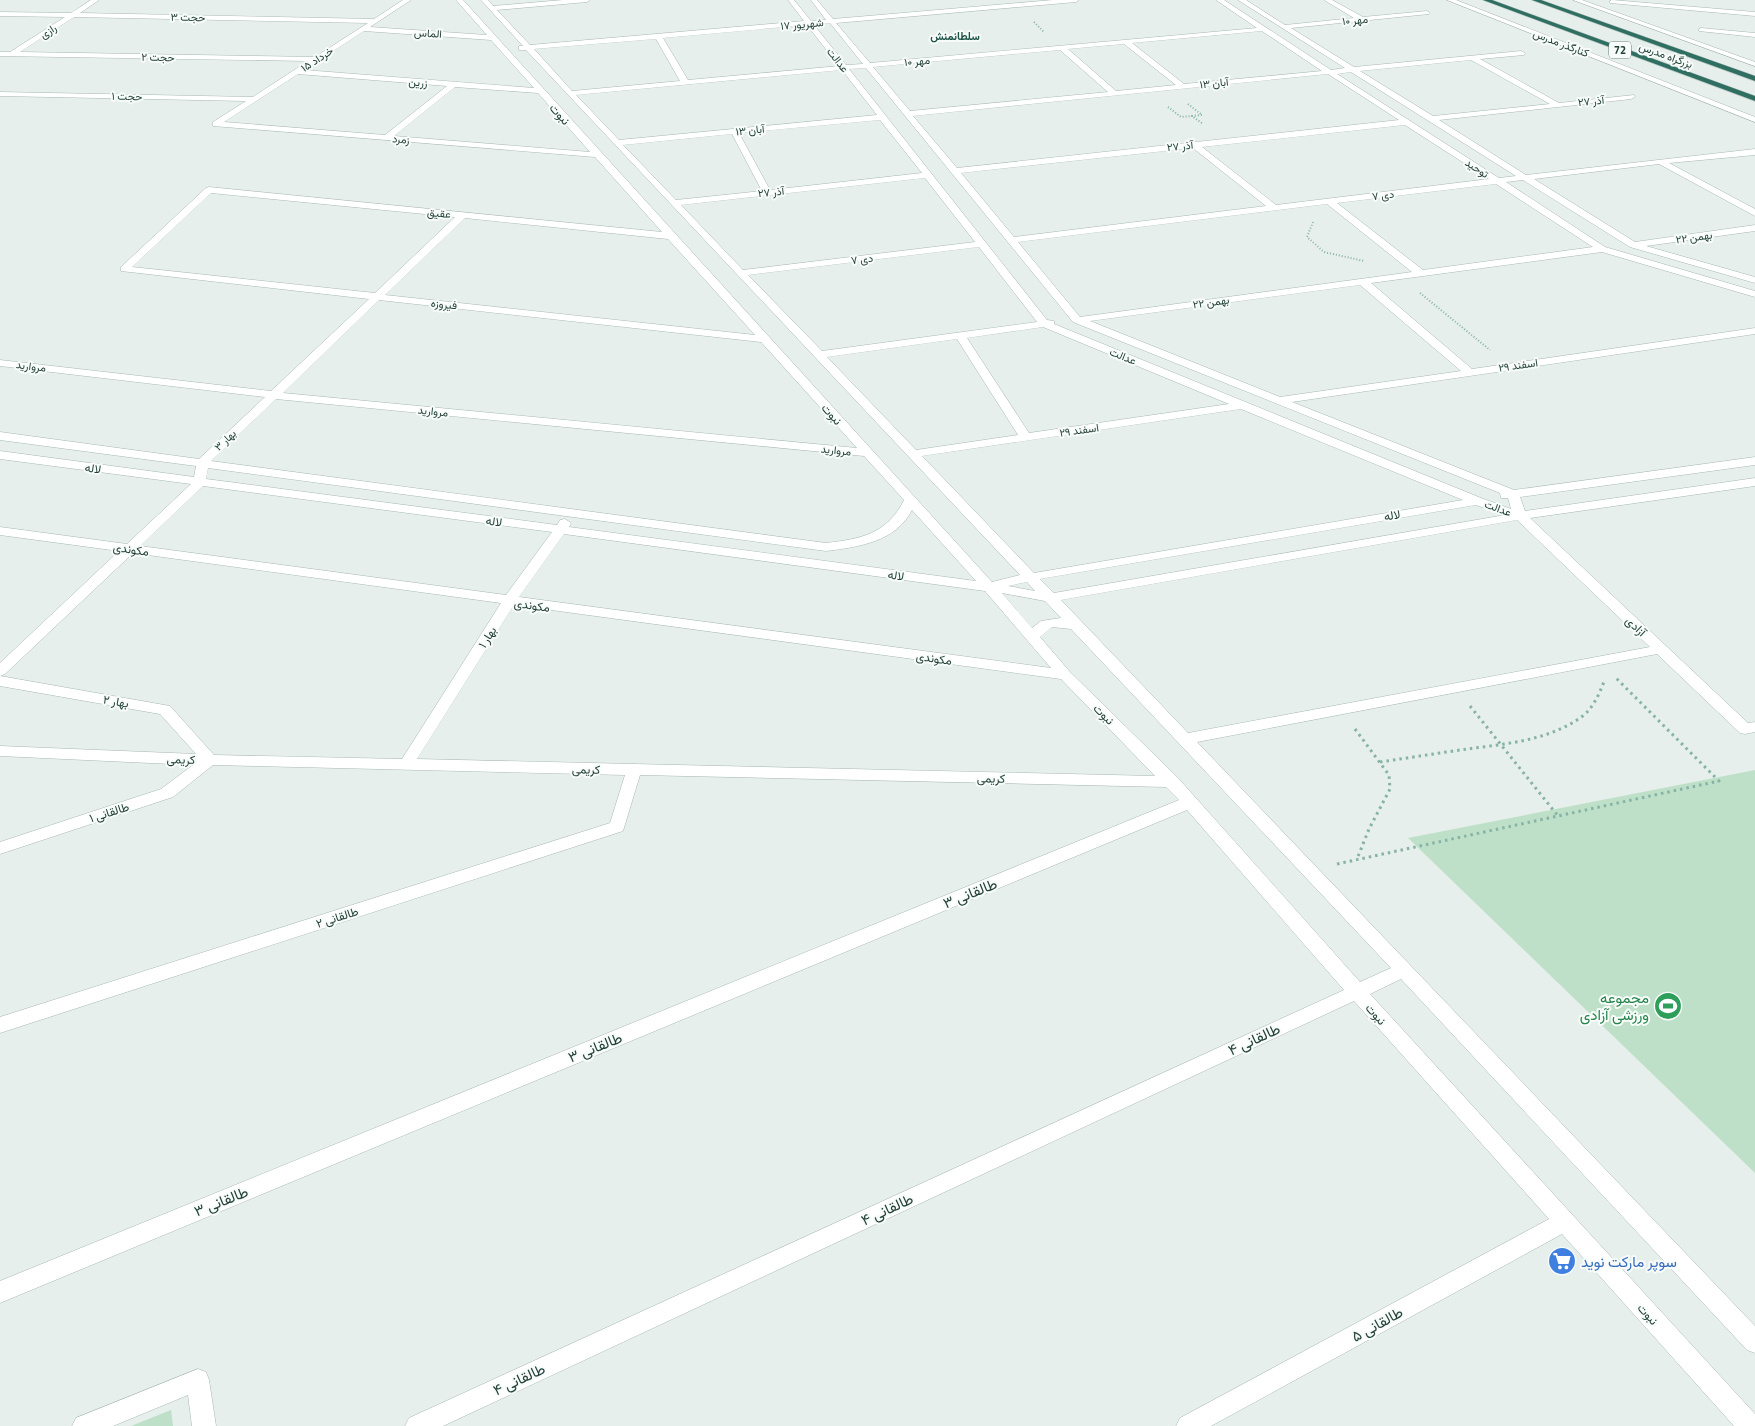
<svg xmlns="http://www.w3.org/2000/svg" width="1755" height="1426" viewBox="0 0 1755 1426" font-family="'Titillium Web',Vazirmatn,sans-serif">
	<rect width="100%" height="100%" fill="#e6efeb"/>
	<g fill="#bfe0c8">
		<path d="M1755 770V1173L1408 838Z"/>
		<path d="M171 1410 173 1426H131Z"/>
	</g>
	<g fill="none" stroke-linecap="round" stroke-linejoin="round">
		<g stroke="#a8b8b2" stroke-width="1">
			<g id="minor">
				<path d="M91 0H99L80 13 374 19 403 0H411L370 27 487 35 456 0H463L992 582 1020 575 526 50H519V46H523L481 0H488L493 6 563 0H590L587 2 497 10 530 45 804 21 788 0H794L811 21 826 20 811 0H817L833 19 1053 0H1079L1076 2 836 23 870 63 1257 28 1216 0H1224L1331 70 1345 68 1238 0H1246L1285 25 1354 18 1324 0H1332L1363 17 1427 11 1430 13 1429 14 1291 28 1354 67 1521 51 1525 53 1524 55 1480 59 1559 103 1634 95 1635 97 1631 99 1439 120 1526 175 1755 149V155L1669 163 1755 209V216L1659 164 1534 179 1635 242 1755 225V231L1646 246 1755 277V283L1630 247 1523 180 1506 182 1605 247 1755 291V297L1602 252 1371 283 1472 369 1755 328V334L1292 402 1514 490 1755 457V465L1520 497 1525 511 1755 478V486L1530 518 1748 723 1755 722V732L1745 734 1740 733 1657 654 1197 742 1755 1326V1353L1747 1350 1401 979 1370 994 1755 1414V1426H1734L1562 1234 1211 1426H1176L1180 1418 1549 1219 1354 1001 443 1426H405L409 1418 1344 990 1187 810 0 1303V1281L1179 800 1166 787 640 775 623 831 0 1033V1017L610 823 625 775 213 765 173 797 0 854V842L161 789 193 765 0 756V746L196 754 160 714 0 686V676L170 706 214 755 402 759 501 603 133 553 5 674 0 676V663L119 551 0 535V527L127 544 191 484 0 459V451L194 477 196 466 0 440V432L199 459 265 397 0 366V360L271 391 369 299 121 271V267L206 188 209 187 662 232 595 157 213 126V122L246 101 0 96V92L253 97 308 61 0 56V52H10L65 17 0 16V12L71 13ZM74 17 368 23 315 57 20 52ZM830 23 863 64 846 65 814 25ZM807 25 839 66 688 80 663 38ZM364 31 491 40 534 88 304 70ZM1262 31 1322 71 1184 84 1132 43ZM656 39 680 81 572 91 534 49ZM1124 44 1176 85 1116 91 1068 49ZM1060 50 1108 92 910 111 873 67ZM1471 60 1550 104 1433 116 1360 71ZM866 68 1073 322 1500 493 1501 498H1508L1511 509 1481 498 1054 324V321L1047 320 849 69ZM842 70 877 115 619 140 576 95ZM1351 72 1516 176 1499 178 1337 74ZM298 74 447 86 385 135 224 122ZM1328 74 1399 120 957 168 913 116ZM455 87 538 93 590 152 394 136ZM880 120 922 173 770 190 739 133ZM1405 125 1489 179 1276 205 1202 147ZM732 134 762 191 676 200 623 145ZM1193 148 1266 206 1014 237 961 173ZM925 178 975 242 743 270 681 205ZM1496 184 1593 247 1423 270 1337 203ZM211 193 455 217 375 293 132 267ZM1327 204 1412 272 1080 317 1018 242ZM465 218 668 239 755 335 385 295ZM979 247 1037 322 822 351 748 275ZM1360 285 1461 371 1280 397 1090 321ZM379 300 761 342 857 448 283 393ZM1043 327 1229 404 1029 433 967 338ZM957 339 1018 435 916 450 827 357ZM276 399 864 456 904 500C887 534 861 539 826 543L211 461ZM1241 409 1463 500 1034 573 922 456ZM208 468 826 551C858 547 896 542 912 510L976 581 569 527 571 523 565 519 560 520 557 525 206 479ZM203 486 552 532 506 595 140 546ZM1476 505 1505 515 1054 593 1040 579ZM1517 520 1650 647 1188 733 1061 600ZM564 534 985 591 1051 668 519 597ZM1027 582 1035 591 1008 586ZM1002 593 1045 601 1061 618 1041 621 1032 628ZM514 605 1061 679 1155 776 417 759ZM1052 627 1071 629 1391 968 1360 982 1178 778 1070 672 1040 637Z"/>
				<path d="M1447 0H1456L1755 117V122Z"/>
				<path d="M1573 0H1582L1755 62V66Z"/>
				<path d="M1612 0 1755 12V16L1610 3V1Z"/>
				<path d="M1701 28 1755 33V37L1699 31V29Z"/>
				<path d="M198 1369 206 1372 209 1380 216 1426H192L188 1395 113 1426H72L76 1418Z"/>
			</g>
		</g>
		<g stroke="#c2cac8" stroke-width="1">
			<g id="highway">
				<path d="M1483 0H1492L1755 96V101Z"/>
				<path d="M1532 0H1541L1755 76V81Z"/>
			</g>
		</g>
		<g stroke="#86b3a5" stroke-width="2" stroke-dasharray="1 2" stroke-linecap="butt">
			<path d="M1034 22 1044 32"/>
			<path d="M1188 104 1202 115 1192 116 1203 124"/>
			<path d="M1168 107 1181 117 1192 116"/>
			<path d="M1313 222 1307 237 1324 252 1364 261"/>
			<path d="M1420 293 1490 350"/>
		</g>
		<g stroke="#86b3a5" stroke-width="3" stroke-dasharray="2.5 4" stroke-linecap="butt">
			<path d="M1470 706 1558 816"/>
			<path d="M1355 729 1389 775 1390 789 1369 829 1357 859"/>
			<path d="M1380 762C1407 758 1433 754 1460 750 1501 744 1549 742 1584 715 1595 705 1600 692 1605 679"/>
			<path d="M1337 864 1719 781 1616 678"/>
		</g>
		<use href="#minor" fill="#fff" fill-rule="evenodd"/>
		<use href="#highway" fill="#2f6f62" fill-rule="evenodd"/>
	</g>
	<defs>
		<g id="stadium-disc" transform="scale(1.4375)"><circle r="9.5" fill="#2e9e5b" stroke="#f7fbf9"/><path d="M0-5a6.5 5 0 1 0 0 10a6.5 5 0 1 0 0-10ZM-3.5-1.8h7v3.6h-7Z" fill="#fff"/></g>
		<g id="supermarket-disc" transform="scale(1.4375)"><circle r="9.5" fill="#3f7fe0" stroke="#f7fbf9"/><path d="M-6-5.5h2.5l.6 2H6L4.5 2H-2.5L-4.4-4H-6ZM-1.5 3.2a1.3 1.3 0 1 0 .1 0ZM3 3.2a1.3 1.3 0 1 0 .1 0Z" fill="#fff"/></g>
	</defs>
	<g fill-rule="evenodd">
		<use href="#stadium-disc" x="1668" y="1006"/>
		<use href="#supermarket-disc" x="1562" y="1261"/>
	</g>
	<g text-anchor="middle" dominant-baseline="central" stroke-width="4" stroke-linejoin="round" paint-order="stroke">
		<g font-size="11" fill="#24423a" stroke="#f7fbf9">
			<text transform="translate(188 17) rotate(1)">حجت ۳</text>
			<text transform="translate(1355 20) rotate(-5)">۱۰ مهر</text>
			<text transform="translate(802 24) rotate(-5)">۱۷ شهریور</text>
			<text transform="translate(48 31) rotate(-33)">رازی</text>
			<text transform="translate(428 33) rotate(4)">الماس</text>
			<text transform="translate(1561 43) rotate(21)">کنارگذر مدرس</text>
			<text transform="translate(1666 55) rotate(20)">بزرگراه مدرس</text>
			<text transform="translate(158 57) rotate(1)">حجت ۲</text>
			<text transform="translate(317 59) rotate(-33)">۱۵ خرداد</text>
			<text transform="translate(838 60) rotate(52)">عدالت</text>
			<text transform="translate(917 61) rotate(-5)">۱۰ مهر</text>
			<text transform="translate(418 82) rotate(4)">زرین</text>
			<text transform="translate(1214 83) rotate(-6)">۱۳ آبان</text>
			<text transform="translate(127 96) rotate(1)">حجت ۱</text>
			<text transform="translate(1591 101) rotate(-6)">۲۷ آذر</text>
			<text transform="translate(750 130) rotate(-6)">۱۳ آبان</text>
			<text transform="translate(401 139) rotate(5)">زمرد</text>
			<text transform="translate(1180 146) rotate(-6)">۲۷ آذر</text>
			<text transform="translate(1477 168) rotate(33)">توحید</text>
			<text transform="translate(771 192) rotate(-6)">۲۷ آذر</text>
			<text transform="translate(1383 195) rotate(-7)">۷ دی</text>
			<text transform="translate(439 213) rotate(6)">عقیق</text>
			<text transform="translate(1694 237) rotate(-8)">۲۲ بهمن</text>
			<text transform="translate(862 259) rotate(-7)">۷ دی</text>
			<text transform="translate(1211 302) rotate(-8)">۲۲ بهمن</text>
			<text transform="translate(444 304) rotate(6)">فیروزه</text>
			<text transform="translate(1123 356) rotate(22)">عدالت</text>
			<text transform="translate(1518 365) rotate(-8)">۲۹ اسفند</text>
			<text transform="translate(31 366) rotate(7)">مروارید</text>
			<text transform="translate(433 411) rotate(6)">مروارید</text>
			<text transform="translate(1079 430) rotate(-8)">۲۹ اسفند</text>
			<text transform="translate(225 440) rotate(-44)">بهار ۳</text>
			<text transform="translate(836 450) rotate(6)">مروارید</text>
			<text transform="translate(1498 508) rotate(20)">عدالت</text>
		</g>
		<g font-size="11" font-weight="bold" fill="#1f5548" stroke="#f7fbf9">
			<text x="955" y="36">سلطانمنش</text>
		</g>
		<rect fill="#f7fbf9" stroke="#637a73" stroke-width="1" x="1609" y="41.5" width="22" height="17" rx="4"/>
		<g font-size="11" font-weight="bold" fill="#24423a">
			<text x="1620" y="50">72</text>
		</g>
		<g font-size="12" fill="#24423a" stroke="#f7fbf9">
			<text transform="translate(560 114) rotate(48)">نبوت</text>
			<text transform="translate(832 414) rotate(48)">نبوت</text>
			<text transform="translate(93 468) rotate(8)">لاله</text>
			<text transform="translate(1392 515) rotate(-10)">لاله</text>
			<text transform="translate(494 521) rotate(8)">لاله</text>
			<text transform="translate(131 549) rotate(8)">مکوندی</text>
			<text transform="translate(896 575) rotate(8)">لاله</text>
			<text transform="translate(532 605) rotate(8)">مکوندی</text>
			<text transform="translate(1636 626) rotate(43)">آزادی</text>
			<text transform="translate(487 637) rotate(-58)">بهار ۱</text>
			<text transform="translate(934 658) rotate(8)">مکوندی</text>
			<text transform="translate(116 701) rotate(10)">بهار ۲</text>
			<text transform="translate(1104 714) rotate(45)">نبوت</text>
			<text transform="translate(181 759) rotate(2)">کریمی</text>
			<text transform="translate(586 769) rotate(1)">کریمی</text>
			<text transform="translate(991 778) rotate(1)">کریمی</text>
			<text transform="translate(109 812) rotate(-18)">طالقانی ۱</text>
			<text transform="translate(337 917) rotate(-18)">طالقانی ۲</text>
			<text transform="translate(1376 1014) rotate(48)">نبوت</text>
			<text transform="translate(1648 1314) rotate(48)">نبوت</text>
		</g>
		<g font-size="15" fill="#24423a" stroke="#f7fbf9">
			<text transform="translate(970 893) rotate(-22)">طالقانی ۳</text>
			<text transform="translate(1254 1039) rotate(-25)">طالقانی ۴</text>
			<text transform="translate(595 1047) rotate(-22)">طالقانی ۳</text>
			<text transform="translate(221 1201) rotate(-22)">طالقانی ۳</text>
			<text transform="translate(887 1209) rotate(-25)">طالقانی ۴</text>
			<text transform="translate(1377 1324) rotate(-29)">طالقانی ۵</text>
			<text transform="translate(519 1379) rotate(-25)">طالقانی ۴</text>
		</g>
		<g font-size="15" fill="#27864d" stroke="#f7fbf9" text-anchor="end">
			<text x="1649" y="997">مجموعه<tspan x="1649" dy="17">ورزشی آزادی</tspan></text>
		</g>
		<g font-size="15" fill="#366cbe" stroke="#f7fbf9" text-anchor="start">
			<text x="1581" y="1261">سوپر مارکت نوید</text>
		</g>
	</g>
</svg>
